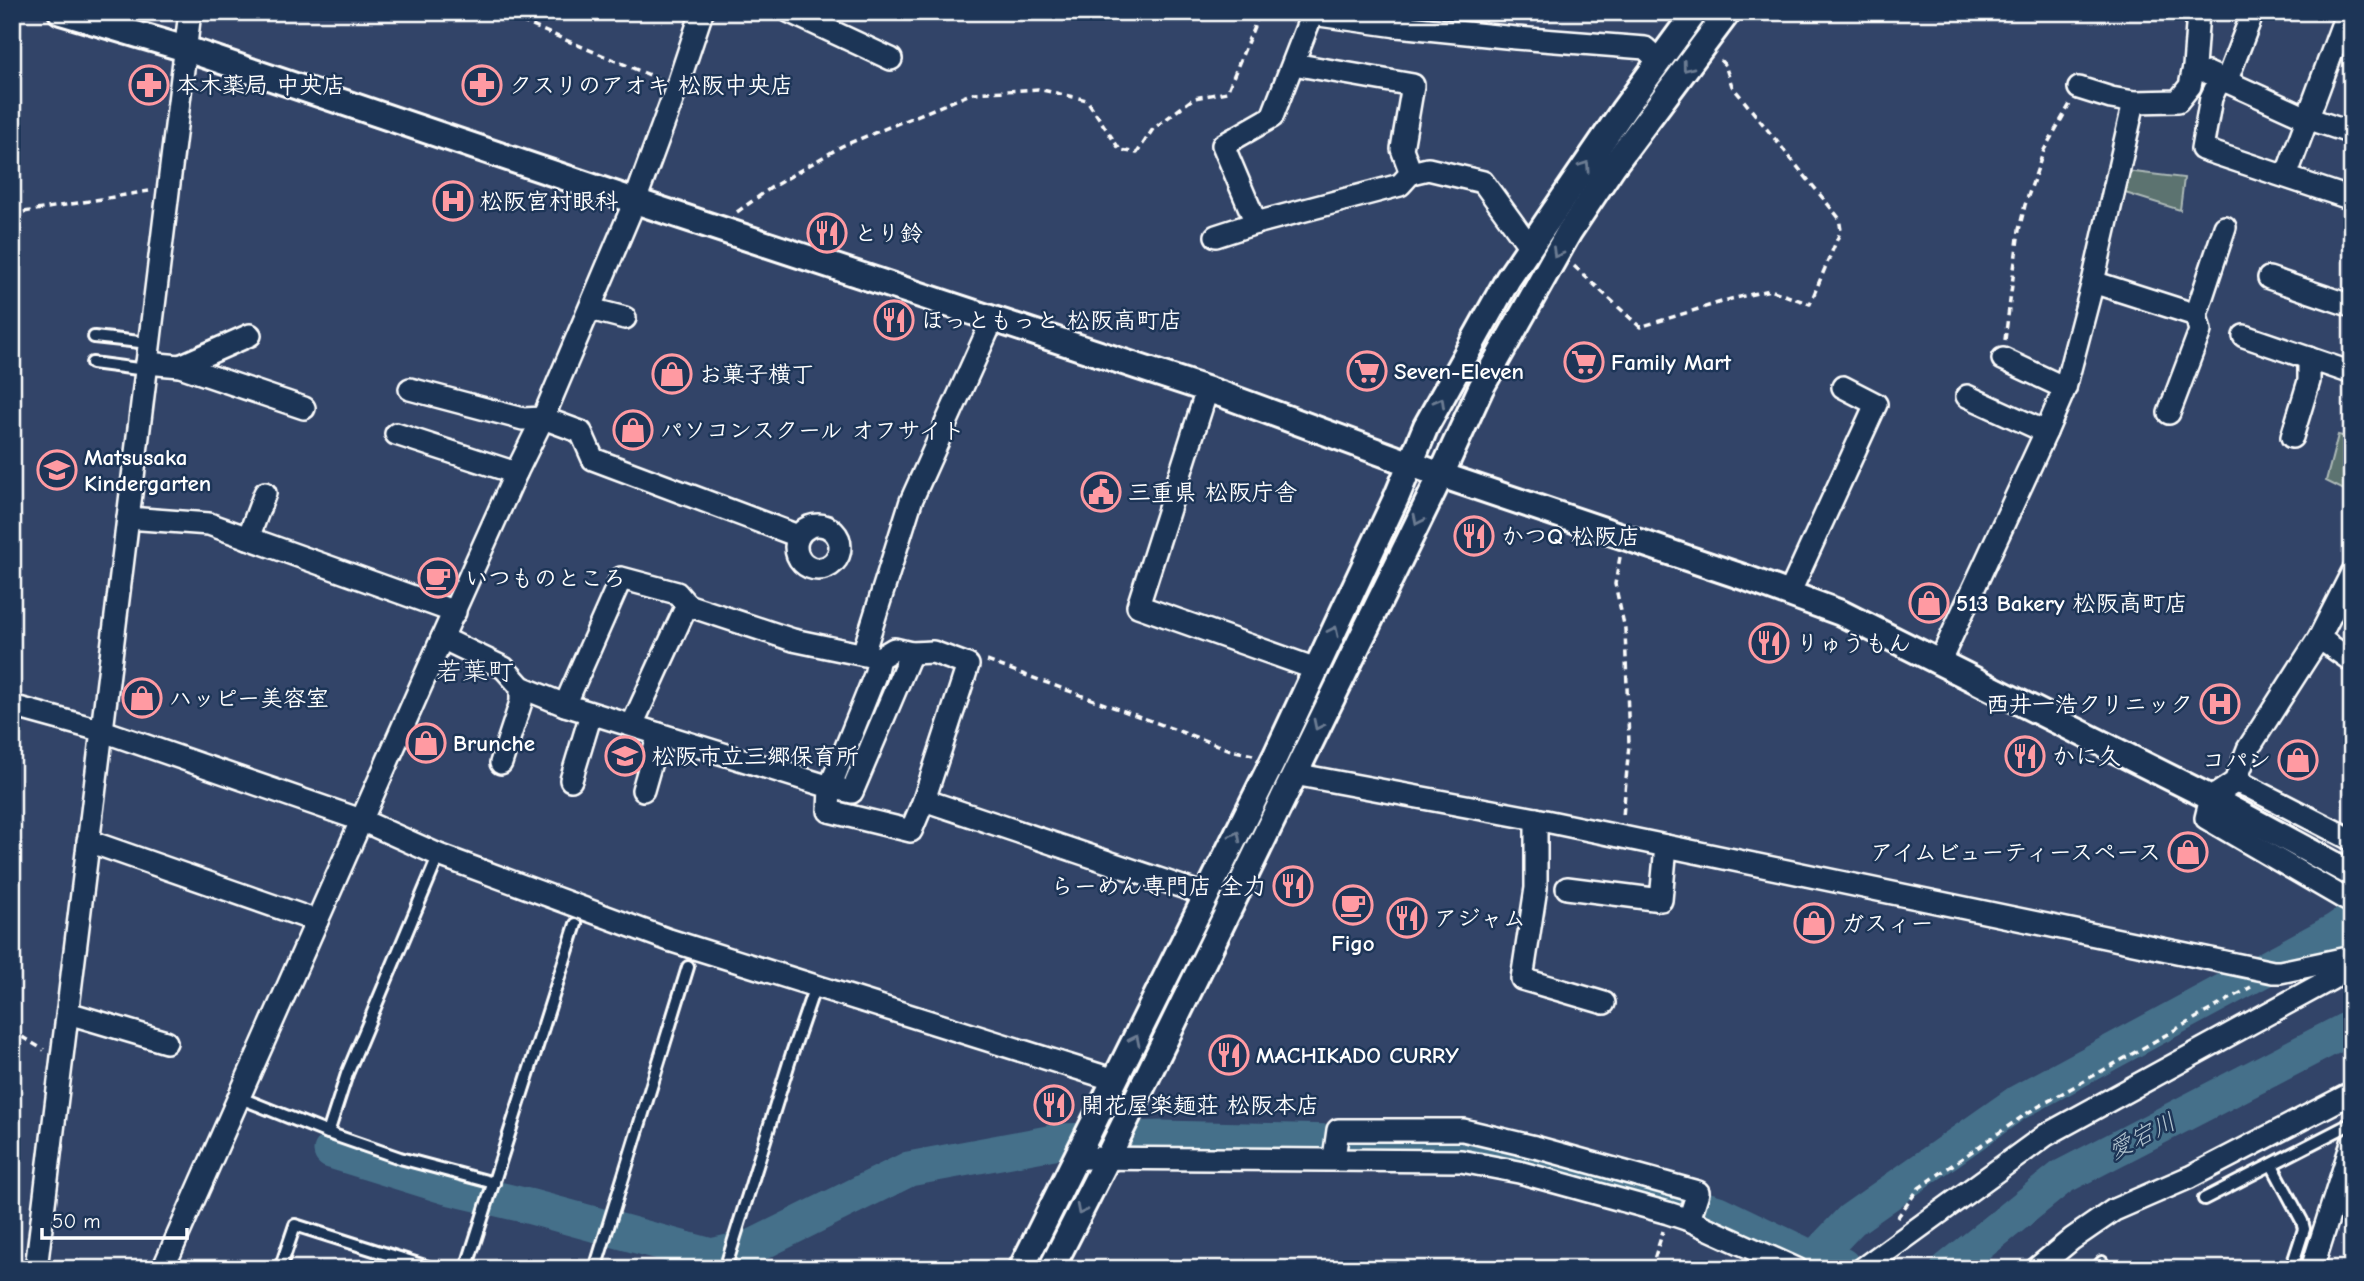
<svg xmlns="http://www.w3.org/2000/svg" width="2364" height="1281" viewBox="0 0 2364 1281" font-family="'Comic Neue','Klee One',sans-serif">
	<rect width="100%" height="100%" fill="#324468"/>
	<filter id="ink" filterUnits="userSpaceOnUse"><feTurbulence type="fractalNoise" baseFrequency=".0143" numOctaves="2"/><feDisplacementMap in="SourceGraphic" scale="14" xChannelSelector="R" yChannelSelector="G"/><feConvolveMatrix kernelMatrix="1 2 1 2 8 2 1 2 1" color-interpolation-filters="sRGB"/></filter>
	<g filter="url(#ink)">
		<g fill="#5b736f" stroke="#adb9b7" stroke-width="2">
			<path d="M2126 171 2184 178 2180 210 2122 192Z"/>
			<path d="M2338 435 2352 438V494L2326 481Z"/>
		</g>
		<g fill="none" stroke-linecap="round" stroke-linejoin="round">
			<g stroke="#45708a" stroke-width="35">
				<path d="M331 1151 447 1187 528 1206 711 1256 754 1246 909 1169 1059 1141 1163 1138 1461 1145 1561 1165 1718 1213 1814 1259 1842 1265 1846 1269"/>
				<path d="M1814 1259 1851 1220 2017 1103 2335 931 2352 919"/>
				<path d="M1948 1269 2062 1177 2352 1027"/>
			</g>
			<g stroke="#fff" stroke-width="16">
				<g id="service">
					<path d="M94 337 149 343"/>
					<path d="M92 363 146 370"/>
					<path d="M238 1097 328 1133 400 1158 494 1183"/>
					<path d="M328 1133 347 1074 439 855"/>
					<path d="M2272 1165 2302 1221 2304 1229 2291 1269"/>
					<path d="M2204 1199 2352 1123"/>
					<path d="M280 1269 295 1225 434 1269"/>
					<path d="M466 1269 576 924"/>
					<path d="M595 1269 688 967"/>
					<path d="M725 1269 792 1053 815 986"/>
					<path d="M2096 1269 2102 1262"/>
				</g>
			</g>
			<g stroke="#fff" stroke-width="26">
				<g id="minor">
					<path d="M790 12 891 59"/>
					<path d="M1397 26 1516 38 1645 48 1659 61"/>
					<path d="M1293 64 1413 85 1402 149 1411 173"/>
					<path d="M2208 73 2307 118 2352 133"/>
					<path d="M2220 79 2211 98 2202 149 2352 199"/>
					<path d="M2226 82 2253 12"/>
					<path d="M2079 88 2111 98 2134 102 2178 101 2190 86 2194 67 2198 12"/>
					<path d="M2286 176 2347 12"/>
					<path d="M1256 223 1400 185 1411 173 1428 169 1483 182 1530 247"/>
					<path d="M1216 236 1256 223 1223 145 1272 117 1312 14 1397 26 1396 12"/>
					<path d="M2269 278 2352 306"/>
					<path d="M2093 282 2196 315"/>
					<path d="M590 309 625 318"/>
					<path d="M2244 336 2352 373"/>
					<path d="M2003 359 2065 388"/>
					<path d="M147 363 180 366 304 408"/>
					<path d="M180 366 250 335"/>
					<path d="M410 389 523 419 543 418 581 432 593 459 798 536"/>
					<path d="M1207 390 1138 606 1316 669"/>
					<path d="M2169 413 2200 331 2196 315 2225 227"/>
					<path d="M2046 432 2065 388 2093 282 2134 102"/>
					<path d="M396 434 516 473"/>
					<path d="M2292 437 2309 381V358"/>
					<path d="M128 518 209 524 455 612"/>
					<circle cx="818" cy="547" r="22"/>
					<path d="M248 538 265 493"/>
					<path d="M1789 594 1876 404 1843 387"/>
					<path d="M687 605 793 640 879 658 875 675 830 787 852 792 911 653 894 649 879 658"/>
					<path d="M442 638 504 668 521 687 565 705 830 787 829 811 911 831 924 800 1206 895"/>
					<path d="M2319 638 2352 661"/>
					<path d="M911 653 933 652 968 665 924 800"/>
					<path d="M863 654 911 501 993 319"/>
					<path d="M1940 661 2046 432 1967 396"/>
					<path d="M565 705 621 578 677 593 687 605 632 725"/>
					<path d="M12 706 103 731 361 820 439 855 669 940 1115 1080"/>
					<path d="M501 763 521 702V687"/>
					<path d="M1294 774 1536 819 2273 972H2280L2352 957"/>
					<path d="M571 780 591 714"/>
					<path d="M2235 782 2247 786 2352 840"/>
					<path d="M643 790 659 734"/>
					<path d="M1536 819V888L1522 979 1604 1003"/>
					<path d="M88 841 317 921"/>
					<path d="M1567 888 1661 900 1666 846"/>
					<path d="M2347 900 2206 818 2211 798 2235 782 2248 749 2319 638 2352 573"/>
					<path d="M68 1013 166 1042"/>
					<path d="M1076 1158 1461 1161 1519 1172 1668 1213 1689 1220 1797 1269"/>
					<path d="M1334 1158 1338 1130H1463L1539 1148 1698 1192 1689 1220"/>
					<path d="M36 1269 190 12"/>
					<path d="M163 1269 442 638 516 473 543 418 635 201 677 87 702 12"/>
					<path d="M1862 1269 2046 1135 2331 979 2352 961"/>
					<path d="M2036 1269 2072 1239 2114 1210 2190 1177 2352 1093"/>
					<path d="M2312 1269 2352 1143"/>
				</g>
			</g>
			<g stroke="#fff" stroke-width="30">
				<g id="tertiary">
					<path d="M61 12 186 49 635 201 1224 395 1441 475 1746 578 1841 613 2211 798 2352 874"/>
					<path d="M1021 1269 1275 757 1397 496 1426 426 1508 279 1624 109 1695 12"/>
					<path d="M1051 1269 1108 1157 1441 475 1481 388 1569 232 1613 166 1728 12"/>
				</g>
			</g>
			<g stroke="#fff" stroke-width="3.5" stroke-dasharray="7 5" stroke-linecap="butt">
				<path d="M499 12 659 79"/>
				<path d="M737 212 772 187 842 146 973 93 1038 89 1087 100 1120 150 1137 153 1153 129 1194 98 1227 92 1260 12"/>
				<path d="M12 214 149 191"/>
				<path d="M1574 266 1640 327 1731 299 1770 290 1810 304 1841 230 1839 218 1732 86 1725 65 1718 58"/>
				<path d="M2005 340 2019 230 2025 205 2044 150 2070 104"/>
				<path d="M1620 557 1615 584 1625 629 1629 744 1623 817"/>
				<path d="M987 661 1231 750 1253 755"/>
				<path d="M12 1031 44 1050"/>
				<path d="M1897 1218 1919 1188 2029 1112 2251 987"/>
				<path d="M1651 1269 1663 1231"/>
			</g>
			<use href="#service" stroke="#1d3557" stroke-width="10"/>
			<use href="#minor" stroke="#1d3557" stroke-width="21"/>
			<use href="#tertiary" stroke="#1d3557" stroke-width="24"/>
		</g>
		<defs><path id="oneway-chevron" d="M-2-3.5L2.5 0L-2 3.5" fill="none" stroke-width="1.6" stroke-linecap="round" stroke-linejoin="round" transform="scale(1.75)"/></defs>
		<g stroke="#6c7c92">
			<use href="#oneway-chevron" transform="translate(1687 67) rotate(127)"/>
			<use href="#oneway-chevron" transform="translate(1585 166) rotate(-56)"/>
			<use href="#oneway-chevron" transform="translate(1557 253) rotate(120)"/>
			<use href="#oneway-chevron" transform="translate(1440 402) rotate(-61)"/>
			<use href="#oneway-chevron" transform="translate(1418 520) rotate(116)"/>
			<use href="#oneway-chevron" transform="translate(1334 631) rotate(-65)"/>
			<use href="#oneway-chevron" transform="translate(1318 725) rotate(116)"/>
			<use href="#oneway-chevron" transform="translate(1236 836) rotate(-63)"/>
			<use href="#oneway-chevron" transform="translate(1135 1040) rotate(-64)"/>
			<use href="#oneway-chevron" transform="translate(1081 1210) rotate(117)"/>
		</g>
	</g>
	<defs>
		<g id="pharmacy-ring" transform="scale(2.0125)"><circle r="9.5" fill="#1d3557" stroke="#ff9aa2" stroke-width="1.5"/><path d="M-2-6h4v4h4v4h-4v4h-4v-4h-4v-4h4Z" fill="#ff9aa2"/></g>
		<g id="hospital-ring" transform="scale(2.0125)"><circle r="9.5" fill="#1d3557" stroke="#ff9aa2" stroke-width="1.5"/><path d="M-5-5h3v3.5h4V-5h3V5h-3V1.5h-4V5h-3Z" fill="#ff9aa2"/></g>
		<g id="restaurant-ring" transform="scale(2.0125)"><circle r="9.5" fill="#1d3557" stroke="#ff9aa2" stroke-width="1.5"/><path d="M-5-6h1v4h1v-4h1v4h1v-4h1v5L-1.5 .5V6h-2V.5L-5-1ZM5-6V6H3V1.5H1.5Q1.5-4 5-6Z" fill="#ff9aa2"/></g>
		<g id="supermarket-ring" transform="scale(2.0125)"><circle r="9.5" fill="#1d3557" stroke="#ff9aa2" stroke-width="1.5"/><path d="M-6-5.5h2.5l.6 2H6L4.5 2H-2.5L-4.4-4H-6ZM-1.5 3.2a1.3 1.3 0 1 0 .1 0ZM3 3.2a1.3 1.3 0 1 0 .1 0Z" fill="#ff9aa2"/></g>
		<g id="shop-ring" transform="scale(2.0125)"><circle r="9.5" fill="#1d3557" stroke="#ff9aa2" stroke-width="1.5"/><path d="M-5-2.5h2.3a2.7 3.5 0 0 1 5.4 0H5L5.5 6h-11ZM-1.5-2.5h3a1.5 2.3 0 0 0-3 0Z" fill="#ff9aa2"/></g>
		<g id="school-ring" transform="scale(2.0125)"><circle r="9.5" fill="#1d3557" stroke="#ff9aa2" stroke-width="1.5"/><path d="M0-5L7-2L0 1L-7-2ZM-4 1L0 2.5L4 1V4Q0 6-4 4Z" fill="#ff9aa2"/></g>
		<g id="civic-ring" transform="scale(2.0125)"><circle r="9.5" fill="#1d3557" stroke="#ff9aa2" stroke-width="1.5"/><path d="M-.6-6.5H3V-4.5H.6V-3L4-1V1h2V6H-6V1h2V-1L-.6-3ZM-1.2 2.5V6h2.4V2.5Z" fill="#ff9aa2"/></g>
		<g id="cafe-ring" transform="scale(2.0125)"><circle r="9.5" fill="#1d3557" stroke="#ff9aa2" stroke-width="1.5"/><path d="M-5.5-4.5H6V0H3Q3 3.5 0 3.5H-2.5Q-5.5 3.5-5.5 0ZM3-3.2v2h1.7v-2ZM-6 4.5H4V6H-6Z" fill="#ff9aa2"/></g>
	</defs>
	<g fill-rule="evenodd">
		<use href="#pharmacy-ring" x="149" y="85"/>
		<use href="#pharmacy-ring" x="482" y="85"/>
		<use href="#hospital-ring" x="453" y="201"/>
		<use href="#restaurant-ring" x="827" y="233"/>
		<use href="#restaurant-ring" x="894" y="320"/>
		<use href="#supermarket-ring" x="1584" y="362"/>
		<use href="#supermarket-ring" x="1367" y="371"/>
		<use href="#shop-ring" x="672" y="374"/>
		<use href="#shop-ring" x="633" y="430"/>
		<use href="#school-ring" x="57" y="470"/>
		<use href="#civic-ring" x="1101" y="492"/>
		<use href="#restaurant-ring" x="1474" y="536"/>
		<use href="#cafe-ring" x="438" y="578"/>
		<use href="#shop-ring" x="1929" y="603"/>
		<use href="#restaurant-ring" x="1769" y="643"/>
		<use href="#shop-ring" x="142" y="698"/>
		<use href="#hospital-ring" x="2220" y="704"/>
		<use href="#shop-ring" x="426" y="743"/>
		<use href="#school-ring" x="625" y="756"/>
		<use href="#restaurant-ring" x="2025" y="756"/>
		<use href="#shop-ring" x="2298" y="760"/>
		<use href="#shop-ring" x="2188" y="852"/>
		<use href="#restaurant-ring" x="1293" y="886"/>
		<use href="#cafe-ring" x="1353" y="905"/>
		<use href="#restaurant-ring" x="1407" y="918"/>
		<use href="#shop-ring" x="1814" y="923"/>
		<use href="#restaurant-ring" x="1229" y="1055"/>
		<use href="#restaurant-ring" x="1054" y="1105"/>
	</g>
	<g text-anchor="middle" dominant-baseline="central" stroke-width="5" stroke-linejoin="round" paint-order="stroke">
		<g font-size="23" font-weight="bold" fill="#fff" stroke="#1d3557" text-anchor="start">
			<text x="176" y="85">本木薬局 中央店</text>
			<text x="509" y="85">クスリのアオキ 松阪中央店</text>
			<text x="480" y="201">松阪宮村眼科</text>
			<text x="854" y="233">とり鈴</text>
			<text x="921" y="320">ほっともっと 松阪高町店</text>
			<text x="1611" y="362">Family Mart</text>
			<text x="1394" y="371">Seven-Eleven</text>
			<text x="699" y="374">お菓子横丁</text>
			<text x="660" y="430">パソコンスクール オフサイト</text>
			<text x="84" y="457">Matsusaka<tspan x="84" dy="26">Kindergarten</tspan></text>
			<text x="1128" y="492">三重県 松阪庁舎</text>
			<text x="1501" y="536">かつQ 松阪店</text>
			<text x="465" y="578">いつものところ</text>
			<text x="1956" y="603">513 Bakery 松阪高町店</text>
			<text x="1796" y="643">りゅうもん</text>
			<text x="169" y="698">ハッピー美容室</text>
			<text x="2193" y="704" text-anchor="end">西井一浩クリニック</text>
			<text x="453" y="743">Brunche</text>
			<text x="652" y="756">松阪市立三郷保育所</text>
			<text x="2052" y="756">かに久</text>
			<text x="2271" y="760" text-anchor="end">コパン</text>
			<text x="2161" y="852" text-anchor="end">アイムビューティースペース</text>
			<text x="1266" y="886" text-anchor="end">らーめん専門店 全力</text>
			<text x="1434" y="918">アジャム</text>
			<text x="1841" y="923">ガスィー</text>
			<text x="1353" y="943" text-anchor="middle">Figo</text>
			<text x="1256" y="1055">MACHIKADO CURRY</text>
			<text x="1081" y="1105">開花屋楽麺荘 松阪本店</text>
		</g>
		<g font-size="24" font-style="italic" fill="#b5c6d0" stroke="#1d3557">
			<text transform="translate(2142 1136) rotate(-27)">愛宕川</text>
		</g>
		<g font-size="26" fill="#fff" stroke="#1d3557">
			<text x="475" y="672">若葉町</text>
		</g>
	</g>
	<rect width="2364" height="1281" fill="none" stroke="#1d3557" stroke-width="42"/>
	<rect x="21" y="21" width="2322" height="1239" fill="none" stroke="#fff" stroke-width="2.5" filter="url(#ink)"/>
	<path d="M42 1228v10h145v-10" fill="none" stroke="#ffffff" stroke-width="3.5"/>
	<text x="52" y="1228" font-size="21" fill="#ffffff" stroke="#1d3557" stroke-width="5" paint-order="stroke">50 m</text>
</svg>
